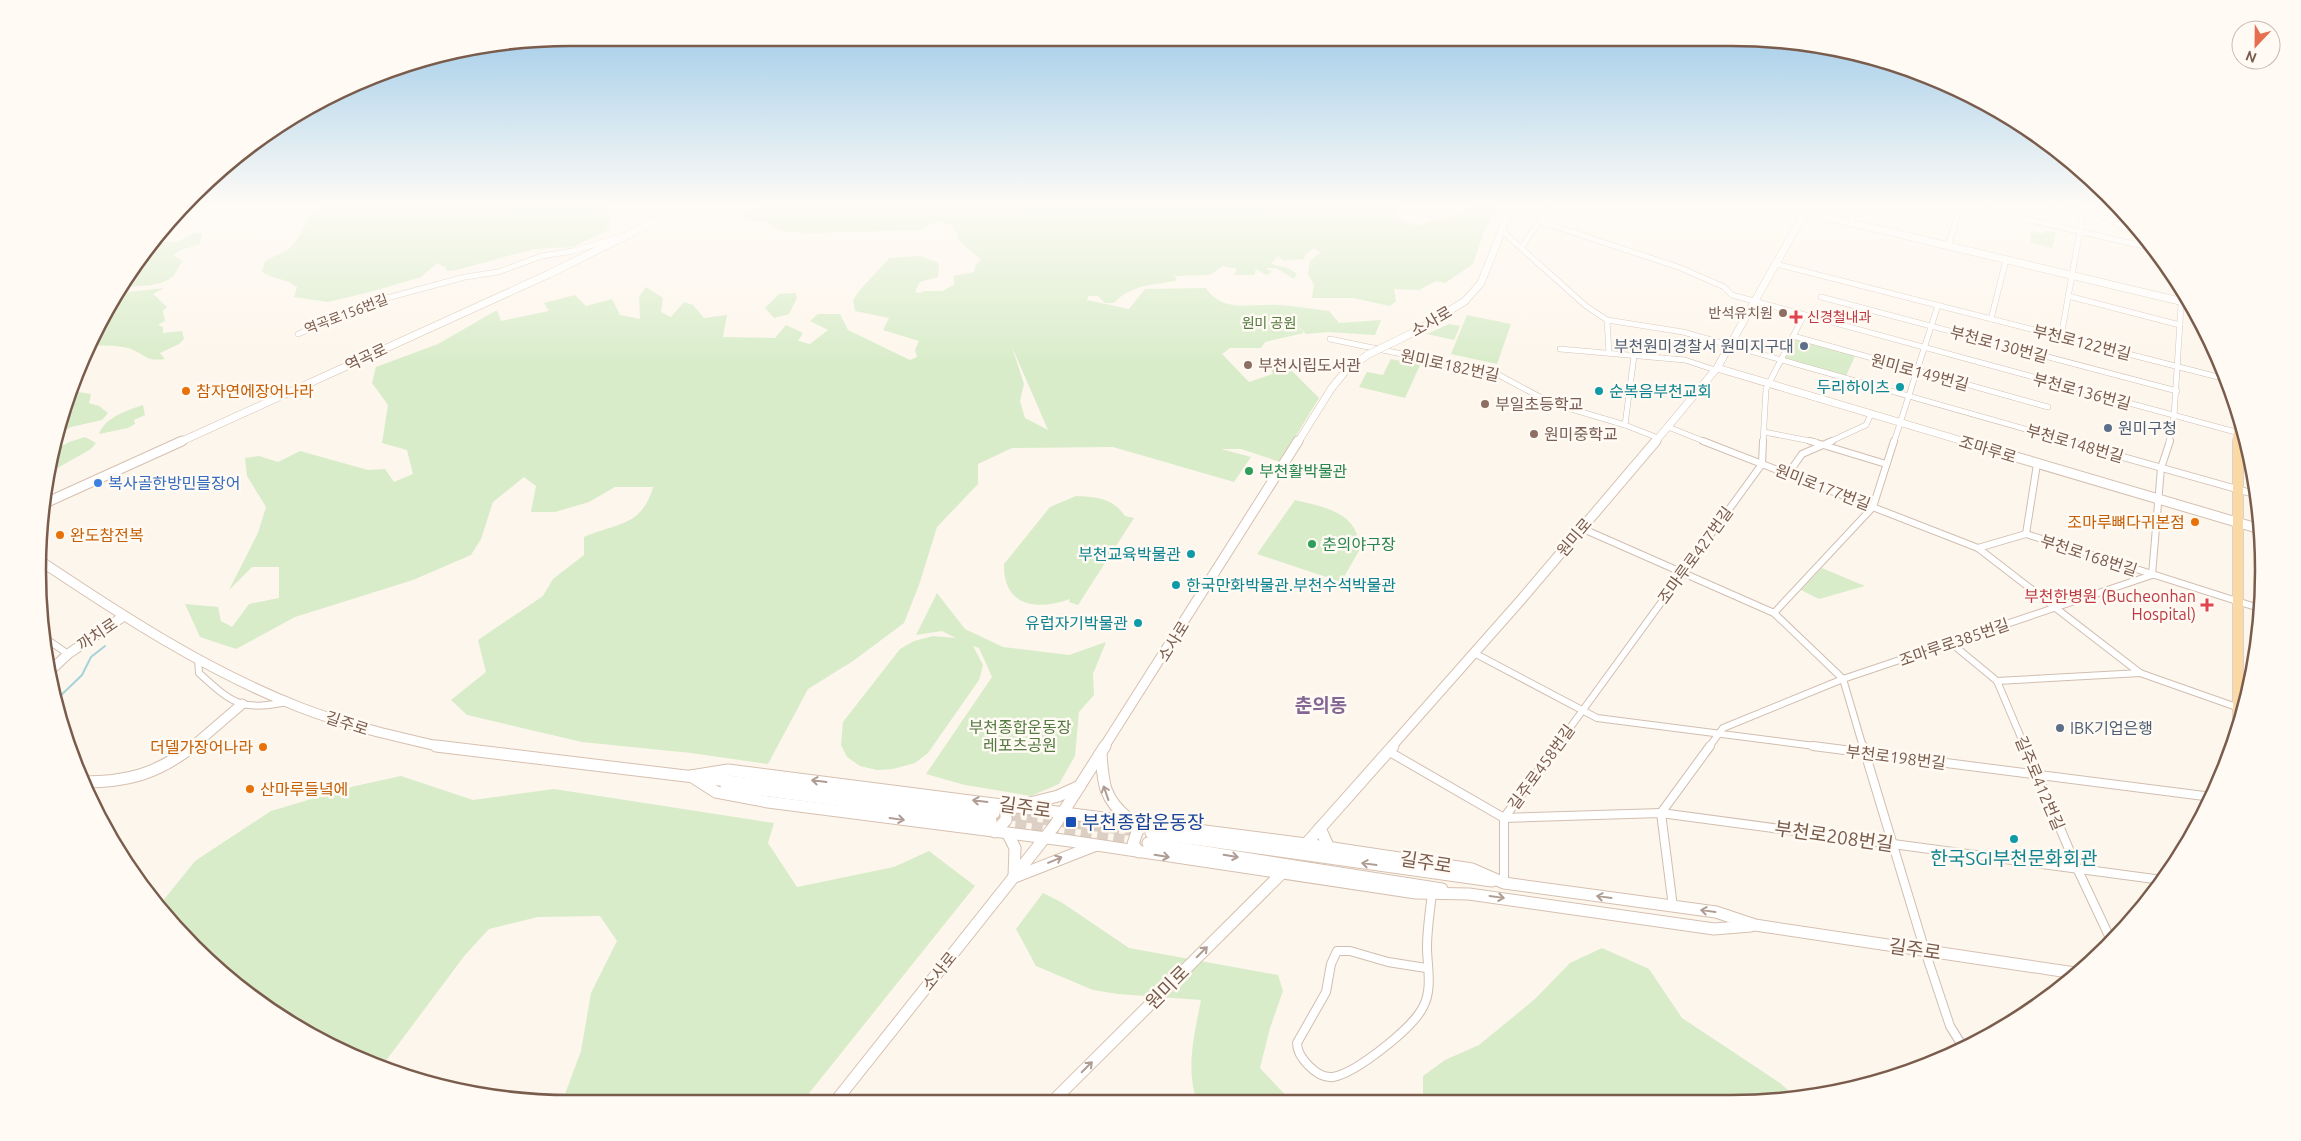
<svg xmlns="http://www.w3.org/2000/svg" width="2301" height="1141" viewBox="0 0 2301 1141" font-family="Ubuntu,'Noto Sans KR',sans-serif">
	<rect width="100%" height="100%" fill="#fdf6ec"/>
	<g fill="#d8ecc9" fill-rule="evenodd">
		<path d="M331 205H602L609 215 610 229 573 247 534 249 456 270 447 271 445 267 437 263 421 277 370 292 328 302 294 297 297 287C286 278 275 280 262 272L265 261C275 256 289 251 295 242 308 225 305 209 331 205Z"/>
		<path d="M762 205H1401L1397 206 1396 218 1419 226 1430 221 1445 220 1475 205H1498L1484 231 1473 264 1445 283 1436 281 1419 290 1394 289 1396 301 1390 306 1353 298H1312L1314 285 1308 274 1310 261 1321 252 1314 248 1305 255 1304 259 1284 261 1278 256 1271 264 1288 268 1297 274 1294 279 1276 268H1266L1272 272 1266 275 1256 269 1254 275H1234L1237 269 1223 266 1210 275 1173 276 1177 278 1175 281C1153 285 1130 285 1114 303H1105L1098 296H1088L1087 300 1129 309 1145 289 1206 288C1223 314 1252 303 1278 305 1295 306 1312 309 1329 311L1339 323 1381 320 1375 335 1329 332 1306 334 1282 310 1304 333 1265 342 1261 348H1230L1222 354 1249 382 1273 374 1269 364 1281 360 1319 398 1280 462 1241 449H1221L1251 457 1234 482 1113 447 1012 448 978 464V484L937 527 919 585 904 623 853 661 808 689 768 764 691 753 582 742 467 715 451 700 486 672 478 640 543 596 553 579 584 555V537C616 523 642 527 653 487H615L589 502 555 512H531L536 486 524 477 493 502 481 539 471 555 413 580 295 617 236 649 200 637 185 604 218 607 221 621 232 627 249 604 279 598V567H252L229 590 258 533 266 507 247 476 245 458 259 456 278 462 300 451 368 470 385 469 394 482 413 474 407 450 382 443 388 405 372 383 376 367 438 344 497 310 501 321 549 311 544 303 575 295 586 306 612 299 620 315 640 319 639 297 646 287 663 298 661 312 671 317 684 302 693 305 704 318 727 315 723 337 775 338 786 325 803 333 798 341 810 344 828 330 810 321 818 314H840L848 330 910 360 917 357 915 350 919 341 883 330 889 318 855 311 853 300C863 284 877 273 889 258L920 256 939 263 938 277 920 282 915 292 919 293 925 291H942L954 285V276L974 272 975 266 981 259 957 239 958 235 951 225 938 221 920 230 809 233 783 231 762 220 758 223 739 216 752 208ZM1012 347 1048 430 1025 418 1020 401 1024 384Z"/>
		<path d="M2043 230 2056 233 2052 248 2030 242 2031 231 2042 234Z"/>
		<path d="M194 233H203L199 245 182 249 173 255 183 262C177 266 177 273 172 277 161 287 135 286 121 287L154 241 177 242Z"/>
		<path d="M164 288 153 294 167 307 163 311 165 321 158 325 163 327V333L182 331 184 339 179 344 160 353 165 359C144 362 145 353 128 348 115 345 102 345 88 346L96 338 94 334 112 299 129 292Z"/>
		<path d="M795 293 797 298 789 314 774 318 765 308 779 294Z"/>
		<path d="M1467 315 1511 324 1497 364 1451 354Z"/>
		<path d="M1449 324 1460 326 1454 340 1427 334Z"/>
		<path d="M1793 336 1856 354 1845 378 1782 359Z"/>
		<path d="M1391 359 1420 365 1405 398 1359 387 1367 372 1383 375Z"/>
		<path d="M71 391 91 394 89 403 99 406 108 413 102 420 71 427 57 435Z"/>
		<path d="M143 405 145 415 134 420 135 424 128 428 99 434C105 417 128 410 143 405Z"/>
		<path d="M85 437 96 443 91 449 47 474 52 452 69 442Z"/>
		<path d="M1076 496C1096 497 1113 498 1125 516L1134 518 1078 605 1069 602 1070 599C1037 611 1003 607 1004 564L1050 507Z"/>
		<path d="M1295 500C1326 508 1357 511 1360 549L1341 582 1257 554Z"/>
		<path d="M1822 568 1865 586 1819 599 1801 590Z"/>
		<path d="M937 593 965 629 1003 647 1069 655 1106 642 1093 674 1094 695 1079 712 1075 756 1059 784 1031 796 965 785 926 774 992 677 979 648 973 646 983 665 979 680 928 753 915 763 893 769 877 770 860 766 847 757 841 745 843 722 900 649 914 641 933 636 956 638 942 631 916 635Z"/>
		<path d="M401 776 473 800 554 789 774 823 768 843 797 887 894 867 929 851 975 886 802 1102H562L581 1051 591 993 617 941 600 916 538 917 489 929 465 955 382 1066C367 1061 351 1056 336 1049 267 1018 207 963 158 907L195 861 271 811 355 786Z"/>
		<path d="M1043 893 1061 902 1129 948 1278 975 1283 991 1270 1028 1260 1068 1290 1100 1197 1101C1185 1068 1195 1032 1201 1000L1118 994 1093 990 1036 966 1016 929Z"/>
		<path d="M1602 948 1649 969 1682 1018 1780 1083 1798 1099 1423 1100V1076L1445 1060 1479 1045 1535 999 1570 963Z"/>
	</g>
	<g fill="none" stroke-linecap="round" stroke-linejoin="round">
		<path stroke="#a5d3da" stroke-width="2" d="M54 702 82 675 91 657 105 646"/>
		<g stroke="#dcd0c4" stroke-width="11" stroke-dasharray="11 5.5" stroke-linecap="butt">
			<path d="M994 813 1143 832"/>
			<path d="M999 822 1148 843"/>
		</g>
		<g stroke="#d1beb0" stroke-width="6">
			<g id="street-far2">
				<path d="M1964 205 2152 248"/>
				<path d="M2051 205 2083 213"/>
				<path d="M2079 205 2143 236"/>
				<path d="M1539 221 1681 268 1724 287 1732 295 2243 434"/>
				<path d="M1850 222 1859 205"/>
				<path d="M1502 231 1586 306 1607 320 1683 332 2071 442"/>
				<path d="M1948 246 1961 205"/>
				<path d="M1521 248 1543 216 1557 205"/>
				<path d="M1776 264 2226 379"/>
				<path d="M2068 296 2180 325"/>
				<path d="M1821 297 2177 391"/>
				<path d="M1991 319 2006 260"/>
				<path d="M1607 320 1609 353"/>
				<path d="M298 334 387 298 465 277 498 272 542 256 573 251 623 236"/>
				<path d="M1793 336 2048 407"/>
				<path d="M2061 337 2084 208 2093 205"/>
				<path d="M1330 339 1497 374 1551 403 1625 425 1658 438"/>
				<path d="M1560 349 1685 360 1715 370"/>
				<path d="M1625 425 1634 356"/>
				<path d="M1668 427 1706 442"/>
				<path d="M1764 432 1816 442"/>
				<path d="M1763 442 1766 389 1804 315"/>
				<path d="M1829 442 1866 425 1871 414"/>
				<path d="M1894 442 1938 305"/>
				<path d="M2169 442 2174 416 2182 290"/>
			</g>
		</g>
		<g stroke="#d1beb0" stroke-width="8">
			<g id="street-far1">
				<path d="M1703 441 1978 548 2140 673 2245 710"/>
				<path d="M1810 441 1886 464"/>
				<path d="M2066 441 2258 495"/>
				<path d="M1788 474 1802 454 1832 441"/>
				<path d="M1581 528 1774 613 1843 679 1863 747"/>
				<path d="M2026 534 2262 609"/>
				<path d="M2026 534 2037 464"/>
				<path d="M1978 548 2026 534"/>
				<path d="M2152 575 2161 468 2170 441"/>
				<path d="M1774 613 1873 507 1894 441"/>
				<path d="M42 636 68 654"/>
				<path d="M1951 643 1997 681 2025 747"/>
				<path d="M1474 653 1597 718 1822 747"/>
				<path d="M198 659 199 673C233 704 241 711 287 702"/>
				<path d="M1997 681 2140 673"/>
				<path d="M1556 747 1762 464 1763 441"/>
				<path d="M1709 747 1723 728 1843 679 2152 575"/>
			</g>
		</g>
		<g stroke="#d1beb0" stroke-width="10">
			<g id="street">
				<path d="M1813 746 2212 797"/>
				<path d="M1863 746 1925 951 1950 1026 1963 1047"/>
				<path d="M2025 746 2077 868 2110 938"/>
				<path d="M1388 751 1504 818 1661 813 2162 880"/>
				<path d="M1504 883V818L1557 746"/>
				<path d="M1673 907 1661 813 1710 746"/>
				<path d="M1426 968 1388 962 1350 951H1337L1331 964 1326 992 1297 1043C1297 1052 1303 1060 1309 1066 1315 1072 1324 1078 1333 1077 1356 1073 1413 1028 1423 1007 1433 989 1427 966 1427 947 1427 929 1430 911 1432 893"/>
			</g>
		</g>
		<g stroke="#d6c0b0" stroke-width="8">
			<g id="secondary-far2">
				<path d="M1777 205 2192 304"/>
				<path d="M1392 343 1420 329 1465 301 1481 283 1508 215 1520 205"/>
				<path d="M1717 368 1966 442"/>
				<path d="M180 442 549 274 688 205"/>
				<path d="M1298 442 1331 389 1347 369 1369 354"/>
				<path d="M1655 442 1717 368 1809 205"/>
			</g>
		</g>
		<g stroke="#d6c0b0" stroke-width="11">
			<g id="secondary-far1">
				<path d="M1962 441 2260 529"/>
				<path d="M43 504 182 441"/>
				<path d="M39 560C121 615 207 671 299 707 345 725 394 736 442 747"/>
				<path d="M49 672 68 654 124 616"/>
				<path d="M192 747 242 704"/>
				<path d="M1104 747 1298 441"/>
				<path d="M1391 747 1520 601 1656 441"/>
			</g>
		</g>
		<g stroke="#d6c0b0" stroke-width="13">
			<g id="secondary">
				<path d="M436 746 994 813"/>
				<path d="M1101 754C1103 784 1104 799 1129 819"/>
				<path d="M691 776 728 770 1306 844 1472 869 1504 883 1716 912 1755 925 2075 973"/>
				<path d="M691 776 716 792 768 802 1070 841 1416 893 1469 894 1714 929 1751 926"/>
				<path d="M83 782C128 782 157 774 193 746"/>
				<path d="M726 785 991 821"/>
				<path d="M1026 804 1058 796 1080 786"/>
				<path d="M1320 828 1329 848"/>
				<path d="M995 832 1006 820V812L1002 804"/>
				<path d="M1151 833 1492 881"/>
				<path d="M1008 834 1015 848 1014 877"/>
				<path d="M1148 843 1442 889"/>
				<path d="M1306 844 1393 746"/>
				<path d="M1139 852 1133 844 1137 832 1145 822"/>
				<path d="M1015 877 1094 846"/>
				<path d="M1053 1101 1281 874"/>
				<path d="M835 1102 1055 825 1105 746"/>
			</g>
		</g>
		<g stroke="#dad1cd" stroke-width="9">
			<path id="primary-far1" d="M2238 412V442"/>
		</g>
		<g stroke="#dad1cd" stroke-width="12">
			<path id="primary" d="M2238 441V727"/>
		</g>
		<use href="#street-far2" stroke="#fff" stroke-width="5"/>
		<use href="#street-far1" stroke="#fff" stroke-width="6"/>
		<use href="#street" stroke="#fff" stroke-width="8"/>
		<use href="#secondary-far2" stroke="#fff" stroke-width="7"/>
		<use href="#secondary-far1" stroke="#fff" stroke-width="9"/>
		<use href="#secondary" stroke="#fff" stroke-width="11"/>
		<use href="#primary-far1" stroke="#fbd9a5" stroke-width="8"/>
		<use href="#primary" stroke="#fbd9a5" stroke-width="10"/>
		<g stroke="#d6c0b0" stroke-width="8" stroke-linecap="butt">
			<path id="secondary-bridge" d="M1369 354 1392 343"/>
		</g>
		<use href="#secondary-bridge" stroke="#fff" stroke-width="7"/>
	</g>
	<defs><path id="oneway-shaft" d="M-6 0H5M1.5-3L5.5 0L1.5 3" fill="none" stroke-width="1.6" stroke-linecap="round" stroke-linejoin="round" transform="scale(1.25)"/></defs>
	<g stroke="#af9d94">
		<use href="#oneway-shaft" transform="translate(819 781) rotate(-173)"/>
		<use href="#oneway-shaft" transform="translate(1106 793) rotate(-109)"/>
		<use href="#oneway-shaft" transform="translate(980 801) rotate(-173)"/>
		<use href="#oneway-shaft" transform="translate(897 819) rotate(8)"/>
		<use href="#oneway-shaft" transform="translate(1162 856) rotate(9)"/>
		<use href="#oneway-shaft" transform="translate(1231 856) rotate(9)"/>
		<use href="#oneway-shaft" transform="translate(1055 860) rotate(-23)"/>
		<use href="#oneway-shaft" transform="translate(1369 864) rotate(-172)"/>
		<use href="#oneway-shaft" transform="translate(1497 897) rotate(8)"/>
		<use href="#oneway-shaft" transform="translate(1604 897) rotate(-172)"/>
		<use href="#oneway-shaft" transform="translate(1708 911) rotate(-172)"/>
		<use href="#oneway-shaft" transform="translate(1202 952) rotate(-45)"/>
		<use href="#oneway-shaft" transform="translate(1087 1067) rotate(-45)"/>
	</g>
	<linearGradient id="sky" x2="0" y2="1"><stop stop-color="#97c7e8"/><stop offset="0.56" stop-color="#fefbf6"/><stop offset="1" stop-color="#fefbf6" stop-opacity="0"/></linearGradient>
	<rect width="2301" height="365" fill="url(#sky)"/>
	<g fill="#8d6e63" stroke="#fffaf3" stroke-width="2">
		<circle cx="1783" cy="313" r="5"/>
		<circle cx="1248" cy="365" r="5"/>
		<circle cx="1485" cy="404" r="5"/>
		<circle cx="1534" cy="434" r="5"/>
	</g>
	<g fill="#e0444e" stroke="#fffaf3" stroke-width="2">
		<path d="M1793.5 309.5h5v5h5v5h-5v5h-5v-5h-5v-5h5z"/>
		<path d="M2204.5 597.5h5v5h5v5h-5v5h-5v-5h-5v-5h5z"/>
	</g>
	<g fill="#5c6f8a" stroke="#fffaf3" stroke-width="2">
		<circle cx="1804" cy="346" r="5"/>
		<circle cx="2108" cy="428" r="5"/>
		<circle cx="2060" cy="728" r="5"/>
	</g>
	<g fill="#0f9aa8" stroke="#fffaf3" stroke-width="2">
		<circle cx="1900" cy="387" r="5"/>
		<circle cx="1599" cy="391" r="5"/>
		<circle cx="1191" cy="554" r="5"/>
		<circle cx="1176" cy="585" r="5"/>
		<circle cx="1138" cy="623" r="5"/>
		<circle cx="2014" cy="839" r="5"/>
	</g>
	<g fill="#e8710a" stroke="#fffaf3" stroke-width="2">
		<circle cx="186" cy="391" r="5"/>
		<circle cx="2195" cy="522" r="5"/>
		<circle cx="60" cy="535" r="5"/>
		<circle cx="263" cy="747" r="5"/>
		<circle cx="250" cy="789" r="5"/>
	</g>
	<g fill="#2e9e5b" stroke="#fffaf3" stroke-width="2">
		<circle cx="1249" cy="471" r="5"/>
		<circle cx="1312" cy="544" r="5"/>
	</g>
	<circle fill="#3f7fe0" stroke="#fffaf3" stroke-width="2" cx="98" cy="483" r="5"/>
	<rect fill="#1a4fb4" stroke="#fffaf3" stroke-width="2" x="1065" y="816" width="12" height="12" rx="2.5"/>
	<g text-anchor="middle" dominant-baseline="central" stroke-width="5" stroke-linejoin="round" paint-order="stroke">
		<g font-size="14" fill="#785e54" stroke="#fffaf3" text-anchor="end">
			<text x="1773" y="313">반석유치원</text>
		</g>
		<g font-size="14" fill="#7a5c4d" stroke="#fffaf3">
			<text transform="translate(346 314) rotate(-21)">역곡로156번길</text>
		</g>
		<g font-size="14" fill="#be3a42" stroke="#fffaf3" text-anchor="start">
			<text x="1807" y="317">신경철내과</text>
		</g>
		<g font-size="14" fill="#537a41" stroke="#fffaf3">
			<text x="1269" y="323">원미 공원</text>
		</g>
		<g font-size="16" fill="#7a5c4d" stroke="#fffaf3">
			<text transform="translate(1431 321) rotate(-30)">소사로</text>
			<text transform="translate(2082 342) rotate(14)">부천로122번길</text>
			<text transform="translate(1999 344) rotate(15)">부천로130번길</text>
			<text transform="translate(366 357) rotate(-25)">역곡로</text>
			<text transform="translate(1450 365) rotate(12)">원미로182번길</text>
			<text transform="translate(1920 372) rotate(15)">원미로149번길</text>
			<text transform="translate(2082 391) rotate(15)">부천로136번길</text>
			<text transform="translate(2075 443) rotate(16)">부천로148번길</text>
			<text transform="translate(1988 449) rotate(17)">조마루로</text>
			<text transform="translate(1823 487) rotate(21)">원미로177번길</text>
			<text transform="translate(1574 537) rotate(-50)">원미로</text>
			<text transform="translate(1695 555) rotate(-54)">조마루로427번길</text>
			<text transform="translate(2089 555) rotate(18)">부천로168번길</text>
			<text transform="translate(97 634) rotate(-34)">까치로</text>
			<text transform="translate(1173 641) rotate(-58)">소사로</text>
			<text transform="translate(1954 642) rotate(-19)">조마루로385번길</text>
			<text transform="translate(347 723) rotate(18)">길주로</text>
			<text transform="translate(1896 757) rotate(7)">부천로198번길</text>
			<text transform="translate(1541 767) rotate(-54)">길주로458번길</text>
			<text transform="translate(2040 783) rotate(67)">길주로412번길</text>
			<text transform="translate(939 971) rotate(-51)">소사로</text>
		</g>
		<g font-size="16" fill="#4e5e75" stroke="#fffaf3" text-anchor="start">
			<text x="1794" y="346" text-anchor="end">부천원미경찰서 원미지구대</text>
			<text x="2118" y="428">원미구청</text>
			<text x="2070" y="728">IBK기업은행</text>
		</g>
		<g font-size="16" fill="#785e54" stroke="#fffaf3" text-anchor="start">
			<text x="1258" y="365">부천시립도서관</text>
			<text x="1495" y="404">부일초등학교</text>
			<text x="1544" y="434">원미중학교</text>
		</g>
		<g font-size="16" fill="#0d838f" stroke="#fffaf3" text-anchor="end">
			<text x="1890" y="387">두리하이츠</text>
			<text x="1609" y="391" text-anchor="start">순복음부천교회</text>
			<text x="1181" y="554">부천교육박물관</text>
			<text x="1186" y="585" text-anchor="start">한국만화박물관.부천수석박물관</text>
			<text x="1128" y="623">유럽자기박물관</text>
		</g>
		<g font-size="16" fill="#c56008" stroke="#fffaf3" text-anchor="start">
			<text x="196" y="391">참자연에장어나라</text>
			<text x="2185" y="522" text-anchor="end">조마루뼈다귀본점</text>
			<text x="70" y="535">완도참전복</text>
			<text x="253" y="747" text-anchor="end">더델가장어나라</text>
			<text x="260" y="789">산마루들녘에</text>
		</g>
		<g font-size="16" fill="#27864d" stroke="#fffaf3" text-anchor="start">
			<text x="1259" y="471">부천활박물관</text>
			<text x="1322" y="544">춘의야구장</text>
		</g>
		<g font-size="16" fill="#366cbe" stroke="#fffaf3" text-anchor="start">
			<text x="108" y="483">복사골한방민믈장어</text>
		</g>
		<g font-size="16" fill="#be3a42" stroke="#fffaf3" text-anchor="end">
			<text x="2196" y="596">부천한병원 (Bucheonhan<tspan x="2196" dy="18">Hospital)</tspan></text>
		</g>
		<g font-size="16" fill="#537a41" stroke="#fffaf3">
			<text x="1020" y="727">부천종합운동장<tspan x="1020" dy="18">레포츠공원</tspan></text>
		</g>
		<g font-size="19" font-weight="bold" fill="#846695" stroke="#fffaf3">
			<text x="1321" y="705">춘의동</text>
		</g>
		<g font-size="19" fill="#7a5c4d" stroke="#fffaf3">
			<text transform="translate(1025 807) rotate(8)">길주로</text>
			<text transform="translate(1834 836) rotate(8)">부천로208번길</text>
			<text transform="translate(1426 862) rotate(9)">길주로</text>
			<text transform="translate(1915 949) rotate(8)">길주로</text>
			<text transform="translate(1167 987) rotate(-45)">원미로</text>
		</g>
		<g font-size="19" fill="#164399" stroke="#fffaf3" text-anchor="start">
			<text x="1082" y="822">부천종합운동장</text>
		</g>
		<g font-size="19" fill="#0d838f" stroke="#fffaf3">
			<text x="2014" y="858">한국SGI부천문화회관</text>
		</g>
	</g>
	<path d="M0 0H2301V1141H0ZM570 46H1731A524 524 0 0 1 2255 570V571A524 524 0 0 1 1731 1095H570A524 524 0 0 1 46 571V570A524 524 0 0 1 570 46Z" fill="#fffaf3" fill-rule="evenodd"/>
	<path fill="none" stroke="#7a5c4d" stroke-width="2.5" d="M570 46H1731A524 524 0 0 1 2255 570V571A524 524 0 0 1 1731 1095H570A524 524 0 0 1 46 571V570A524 524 0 0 1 570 46Z"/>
	<g transform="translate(2256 45) rotate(202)"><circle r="24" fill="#fffaf3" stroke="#cabbb1"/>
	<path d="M0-4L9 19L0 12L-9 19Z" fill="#e76f51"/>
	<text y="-8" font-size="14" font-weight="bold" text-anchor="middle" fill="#7a5c4d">N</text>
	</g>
</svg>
